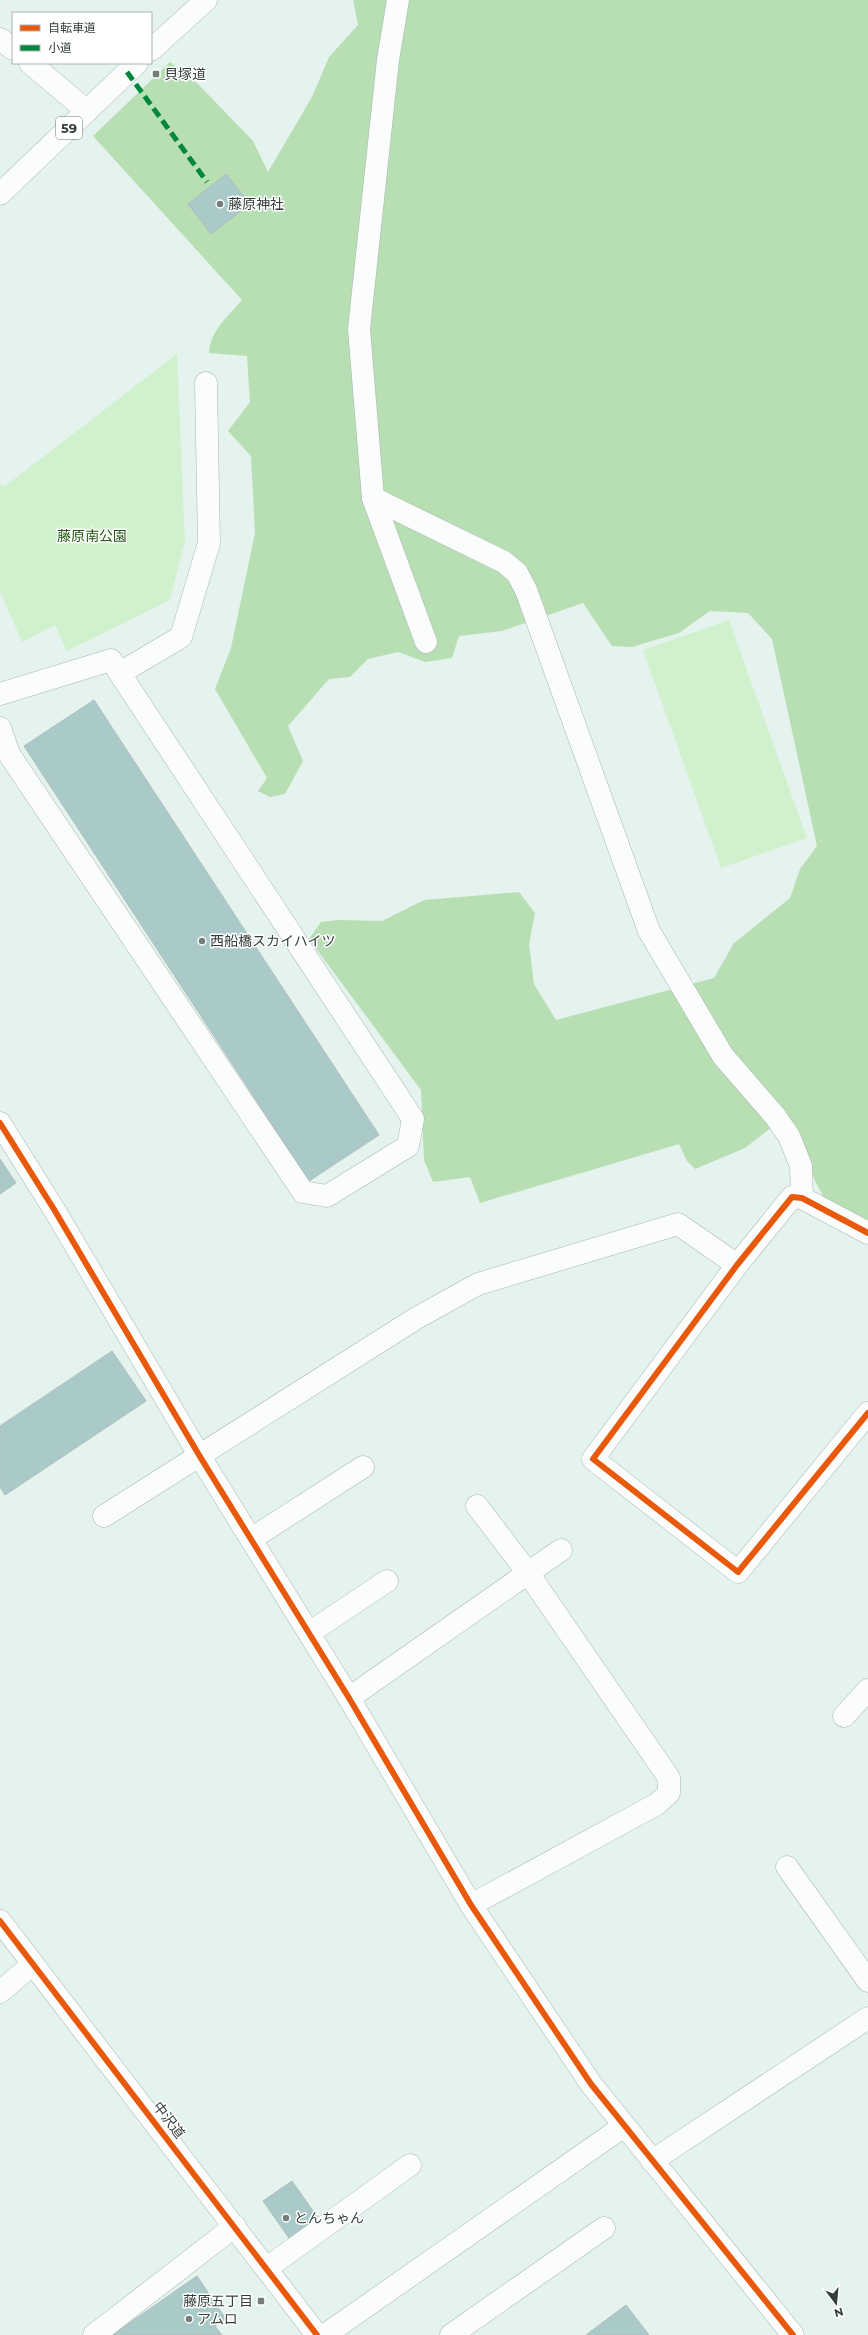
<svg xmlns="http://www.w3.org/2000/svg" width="868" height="2335" viewBox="0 0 868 2335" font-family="Montserrat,'Noto Sans JP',sans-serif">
	<rect width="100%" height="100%" fill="#e4f3ee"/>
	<g fill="#d1f1ce">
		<path d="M177 354 185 541 170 600 67 651 55 625 22 642 0 591V483L4 487Z"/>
		<path d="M729 620 807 838 721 868 643 650Z"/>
	</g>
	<path fill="#b8deb4" d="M353 0H868V1224L827 1203 815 1181 806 1154 772 1127 745 1148 695 1169 687 1161 679 1144 480 1203 470 1177 433 1182 424 1160 421 1090 309 939 321 922 338 920 382 921 424 900 519 892 535 913 529 944 534 984 556 1020 714 978 734 943 790 898 800 869 817 846 772 639 748 613 710 611 679 633 632 647 612 646 583 603 502 631 459 636 452 658 425 662 398 652 368 659 350 677 329 679 288 726 303 761 285 794 270 797 258 791 267 778 215 689 231 648 255 533 251 456 228 431 250 402 247 356 209 353C210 331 228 316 242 300L93 136 170 62 198 84 253 141 268 172 312 97 329 57 358 25Z"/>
	<g fill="#aacac9" stroke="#b1bdba">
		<path d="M226 174 250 204 211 234 188 204Z"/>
		<path d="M94 700 379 1135 309 1181 24 746Z"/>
		<path d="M0 1159 16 1183 0 1194Z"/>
		<path d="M112 1351 146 1401 5 1495 0 1487V1426Z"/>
		<path d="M292 2181 318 2218 289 2238 263 2201Z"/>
		<path d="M197 2276 226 2319 215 2326 222 2335H112Z"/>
		<path d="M626 2305 649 2335H586Z"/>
	</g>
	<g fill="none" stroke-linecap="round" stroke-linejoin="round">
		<g stroke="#a9b5b1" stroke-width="23">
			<g id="minor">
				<path d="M398 0 388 60 359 329 373 498 426 642"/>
				<path d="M0 39 13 49"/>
				<path d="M30 63 87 111"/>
				<path d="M373 498 504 562 517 573 526 590 649 931 723 1056 775 1116 789 1136 801 1166 802 1198"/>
				<path d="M120 673 181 637 209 543 206 383"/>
				<path d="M0 694 111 660 413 1119 408 1146 327 1196 303 1192 9 754 0 728"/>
				<path d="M0 1123 55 1211 199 1455 349 1698 471 1905 591 2084 793 2335"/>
				<path d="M868 1233 802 1198 792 1197 737 1265 593 1459 738 1572 868 1413"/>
				<path d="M477 1506 528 1573 561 1550"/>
				<path d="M104 1516 415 1319 478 1284 678 1224 737 1265"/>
				<path d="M251 1539 363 1467"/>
				<path d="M309 1633 387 1581"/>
				<path d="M349 1698 528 1573 669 1778V1793L657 1804 471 1905"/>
				<path d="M844 1716 868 1690"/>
				<path d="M787 1867 868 1981"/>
				<path d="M0 1921 317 2335"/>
				<path d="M0 1992 33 1964"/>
				<path d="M652 2161 868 2018"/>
				<path d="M267 2268 410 2165"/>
				<path d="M94 2335 235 2226"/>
				<path d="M325 2335 624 2126"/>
				<path d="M451 2335 604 2228"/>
			</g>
		</g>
		<g stroke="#a9b5b1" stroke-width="23">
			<g id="major">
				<path d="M151 50 206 0"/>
				<path d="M0 194 137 63"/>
			</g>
		</g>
		<use href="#minor" stroke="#fbfdfc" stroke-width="22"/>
		<use href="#major" stroke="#fbfdfc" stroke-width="22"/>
		<path stroke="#00873e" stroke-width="5" stroke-dasharray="10 5" stroke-linecap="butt" d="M127 72 207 182"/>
		<g stroke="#fff" stroke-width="8">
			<g id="cycleway">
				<path d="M0 1123 55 1211 199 1455 349 1698 471 1905 591 2084 793 2335"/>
				<path d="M868 1233 802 1198 792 1197 737 1265 593 1459 738 1572 868 1413"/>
				<path d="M0 1921 317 2335"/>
			</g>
		</g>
		<use href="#cycleway" stroke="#e8590c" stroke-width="6"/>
	</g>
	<g fill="#727e7a" stroke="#fff" stroke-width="1.5">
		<rect x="152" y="70" width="8" height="8" rx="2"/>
		<circle cx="220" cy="204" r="4"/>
		<circle cx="202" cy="941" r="4"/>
		<circle cx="286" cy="2218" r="4"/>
		<rect x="257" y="2297" width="8" height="8" rx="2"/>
		<circle cx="189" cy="2319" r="4"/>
	</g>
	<g text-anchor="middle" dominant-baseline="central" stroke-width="3" stroke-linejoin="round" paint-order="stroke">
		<rect fill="#fff" stroke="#717976" stroke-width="1" x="56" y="117" width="26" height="22" rx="3"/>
		<g font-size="13" font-weight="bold" fill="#343f3c">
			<text x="69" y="128">59</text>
		</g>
		<g font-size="14" fill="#343f3c" stroke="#fff" text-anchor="start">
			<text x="164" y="74">貝塚道</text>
			<text x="228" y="204">藤原神社</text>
			<text x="210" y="941">西船橋スカイハイツ</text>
			<text x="294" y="2218">とんちゃん</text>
			<text x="253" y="2301" text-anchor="end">藤原五丁目</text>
			<text x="197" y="2319">アムロ</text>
		</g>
		<g font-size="14" fill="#235711" stroke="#fff">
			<text x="92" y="536">藤原南公園</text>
		</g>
		<g font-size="14" fill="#343f3c" stroke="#fff">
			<text transform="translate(169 2120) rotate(52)">中沢道</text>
		</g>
	</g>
	<rect x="12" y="12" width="140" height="52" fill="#ffffff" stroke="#aeb2b1"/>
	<rect x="20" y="25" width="20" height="6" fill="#e8590c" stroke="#aeb2b1"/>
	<text x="48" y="32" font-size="12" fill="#343f3c">自転車道</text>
	<rect x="20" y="45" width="20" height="6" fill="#00873e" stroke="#aeb2b1"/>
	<text x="48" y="52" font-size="12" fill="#343f3c">小道</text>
	<g transform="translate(836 2303) rotate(164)" stroke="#ffffff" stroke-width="3" paint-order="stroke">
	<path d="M0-3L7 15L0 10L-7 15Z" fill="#343f3c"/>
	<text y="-6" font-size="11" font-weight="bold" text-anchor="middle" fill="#343f3c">N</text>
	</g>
</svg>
